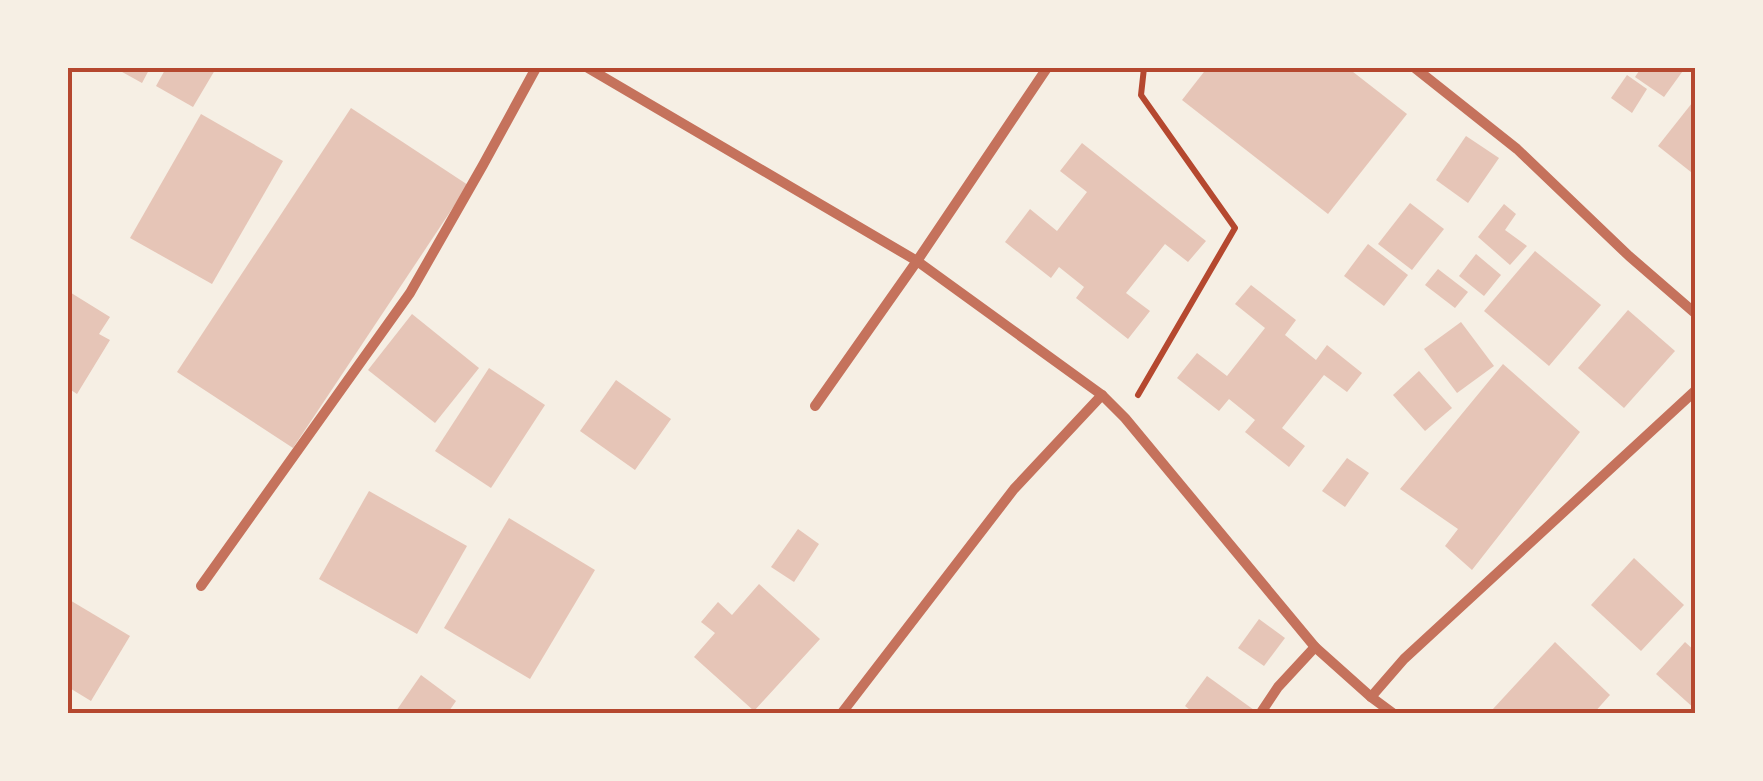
<svg xmlns="http://www.w3.org/2000/svg" width="1763" height="781" viewBox="0 0 1763 781" font-family="Commissioner,sans-serif">
	<rect width="100%" height="100%" fill="#f6efe4"/>
	<g fill="#e6c5b7">
		<path d="M115 68H150L142 83Z"/>
		<path d="M166 68H211L215 70 193 107 156 86Z"/>
		<path d="M1207 68H1348L1407 114 1328 214 1182 100Z"/>
		<path d="M1641 68H1685L1664 97 1635 77Z"/>
		<path d="M1627 75 1647 89 1632 113 1611 98Z"/>
		<path d="M1696 98V176L1658 146Z"/>
		<path d="M351 108 468 185 293 448 177 372Z"/>
		<path d="M201 114 283 161 212 284 130 238Z"/>
		<path d="M1466 136 1499 158 1468 203 1436 180Z"/>
		<path d="M1082 143 1206 241 1188 262 1165 244 1126 293 1150 311 1128 339 1076 298 1084 287 1059 267 1051 278 1005 242 1030 209 1057 231 1087 192 1060 171Z"/>
		<path d="M1410 203 1444 229 1412 270 1378 244Z"/>
		<path d="M1504 204 1516 214 1505 230 1527 246 1510 265 1478 237Z"/>
		<path d="M1368 244 1408 275 1384 306 1344 276Z"/>
		<path d="M1535 251 1601 305 1549 366 1484 311Z"/>
		<path d="M1476 254 1501 275 1484 296 1459 276Z"/>
		<path d="M1438 269 1468 292 1455 308 1425 285Z"/>
		<path d="M1251 285 1296 320 1285 335 1316 360 1327 345 1362 373 1347 392 1324 375 1282 428 1305 446 1289 467 1245 432 1255 420 1229 399 1219 411 1177 378 1197 353 1227 376 1265 328 1235 304Z"/>
		<path d="M68 291 110 317 99 334 110 340 77 394 68 388Z"/>
		<path d="M1628 310 1675 351 1624 408 1578 368Z"/>
		<path d="M412 314 479 368 435 423 368 370Z"/>
		<path d="M1461 322 1494 366 1457 393 1424 349Z"/>
		<path d="M1503 364 1580 432 1472 570 1445 546 1458 529 1400 489Z"/>
		<path d="M489 368 545 405 491 488 435 451Z"/>
		<path d="M1419 371 1452 408 1425 431 1393 395Z"/>
		<path d="M616 380 671 419 635 470 580 431Z"/>
		<path d="M1347 458 1369 473 1345 507 1322 491Z"/>
		<path d="M369 491 467 546 417 634 319 579Z"/>
		<path d="M509 518 595 570 530 679 444 628Z"/>
		<path d="M798 529 819 544 794 582 771 567Z"/>
		<path d="M1634 558 1684 605 1641 651 1591 605Z"/>
		<path d="M759 584 820 639 754 711 694 657 715 633 701 622 718 602 732 615Z"/>
		<path d="M68 599 130 636 91 701 68 687Z"/>
		<path d="M1259 619 1285 638 1264 666 1238 648Z"/>
		<path d="M1555 642 1610 695 1593 714H1496L1492 710Z"/>
		<path d="M1685 642 1696 652V710L1656 674Z"/>
		<path d="M421 675 456 701 447 714H394Z"/>
		<path d="M1207 676 1254 710 1252 714H1195L1185 706Z"/>
	</g>
	<g fill="none" stroke-linecap="round" stroke-linejoin="round">
		<path stroke="#b5482f" stroke-width="6" d="M1138 395 1235 228 1141 95 1144 68"/>
		<g stroke="#c5725c" stroke-width="10">
			<path d="M588 68 917 261 1102 395 1125 418 1315 647 1371 697 1394 714"/>
			<path d="M1415 68 1517 149 1629 256 1696 314"/>
			<path d="M815 406 917 261 1047 68"/>
			<path d="M201 586 410 293 483 165 536 68"/>
			<path d="M1371 697 1404 659 1696 390"/>
			<path d="M841 714 1014 489 1102 395"/>
			<path d="M1260 714 1278 687 1315 647"/>
		</g>
	</g>
	<rect width="1763" height="781" fill="none" stroke="#f6efe4" stroke-width="140"/>
	<rect x="70" y="70" width="1623" height="641" fill="none" stroke="#b5482f" stroke-width="4"/>
</svg>
